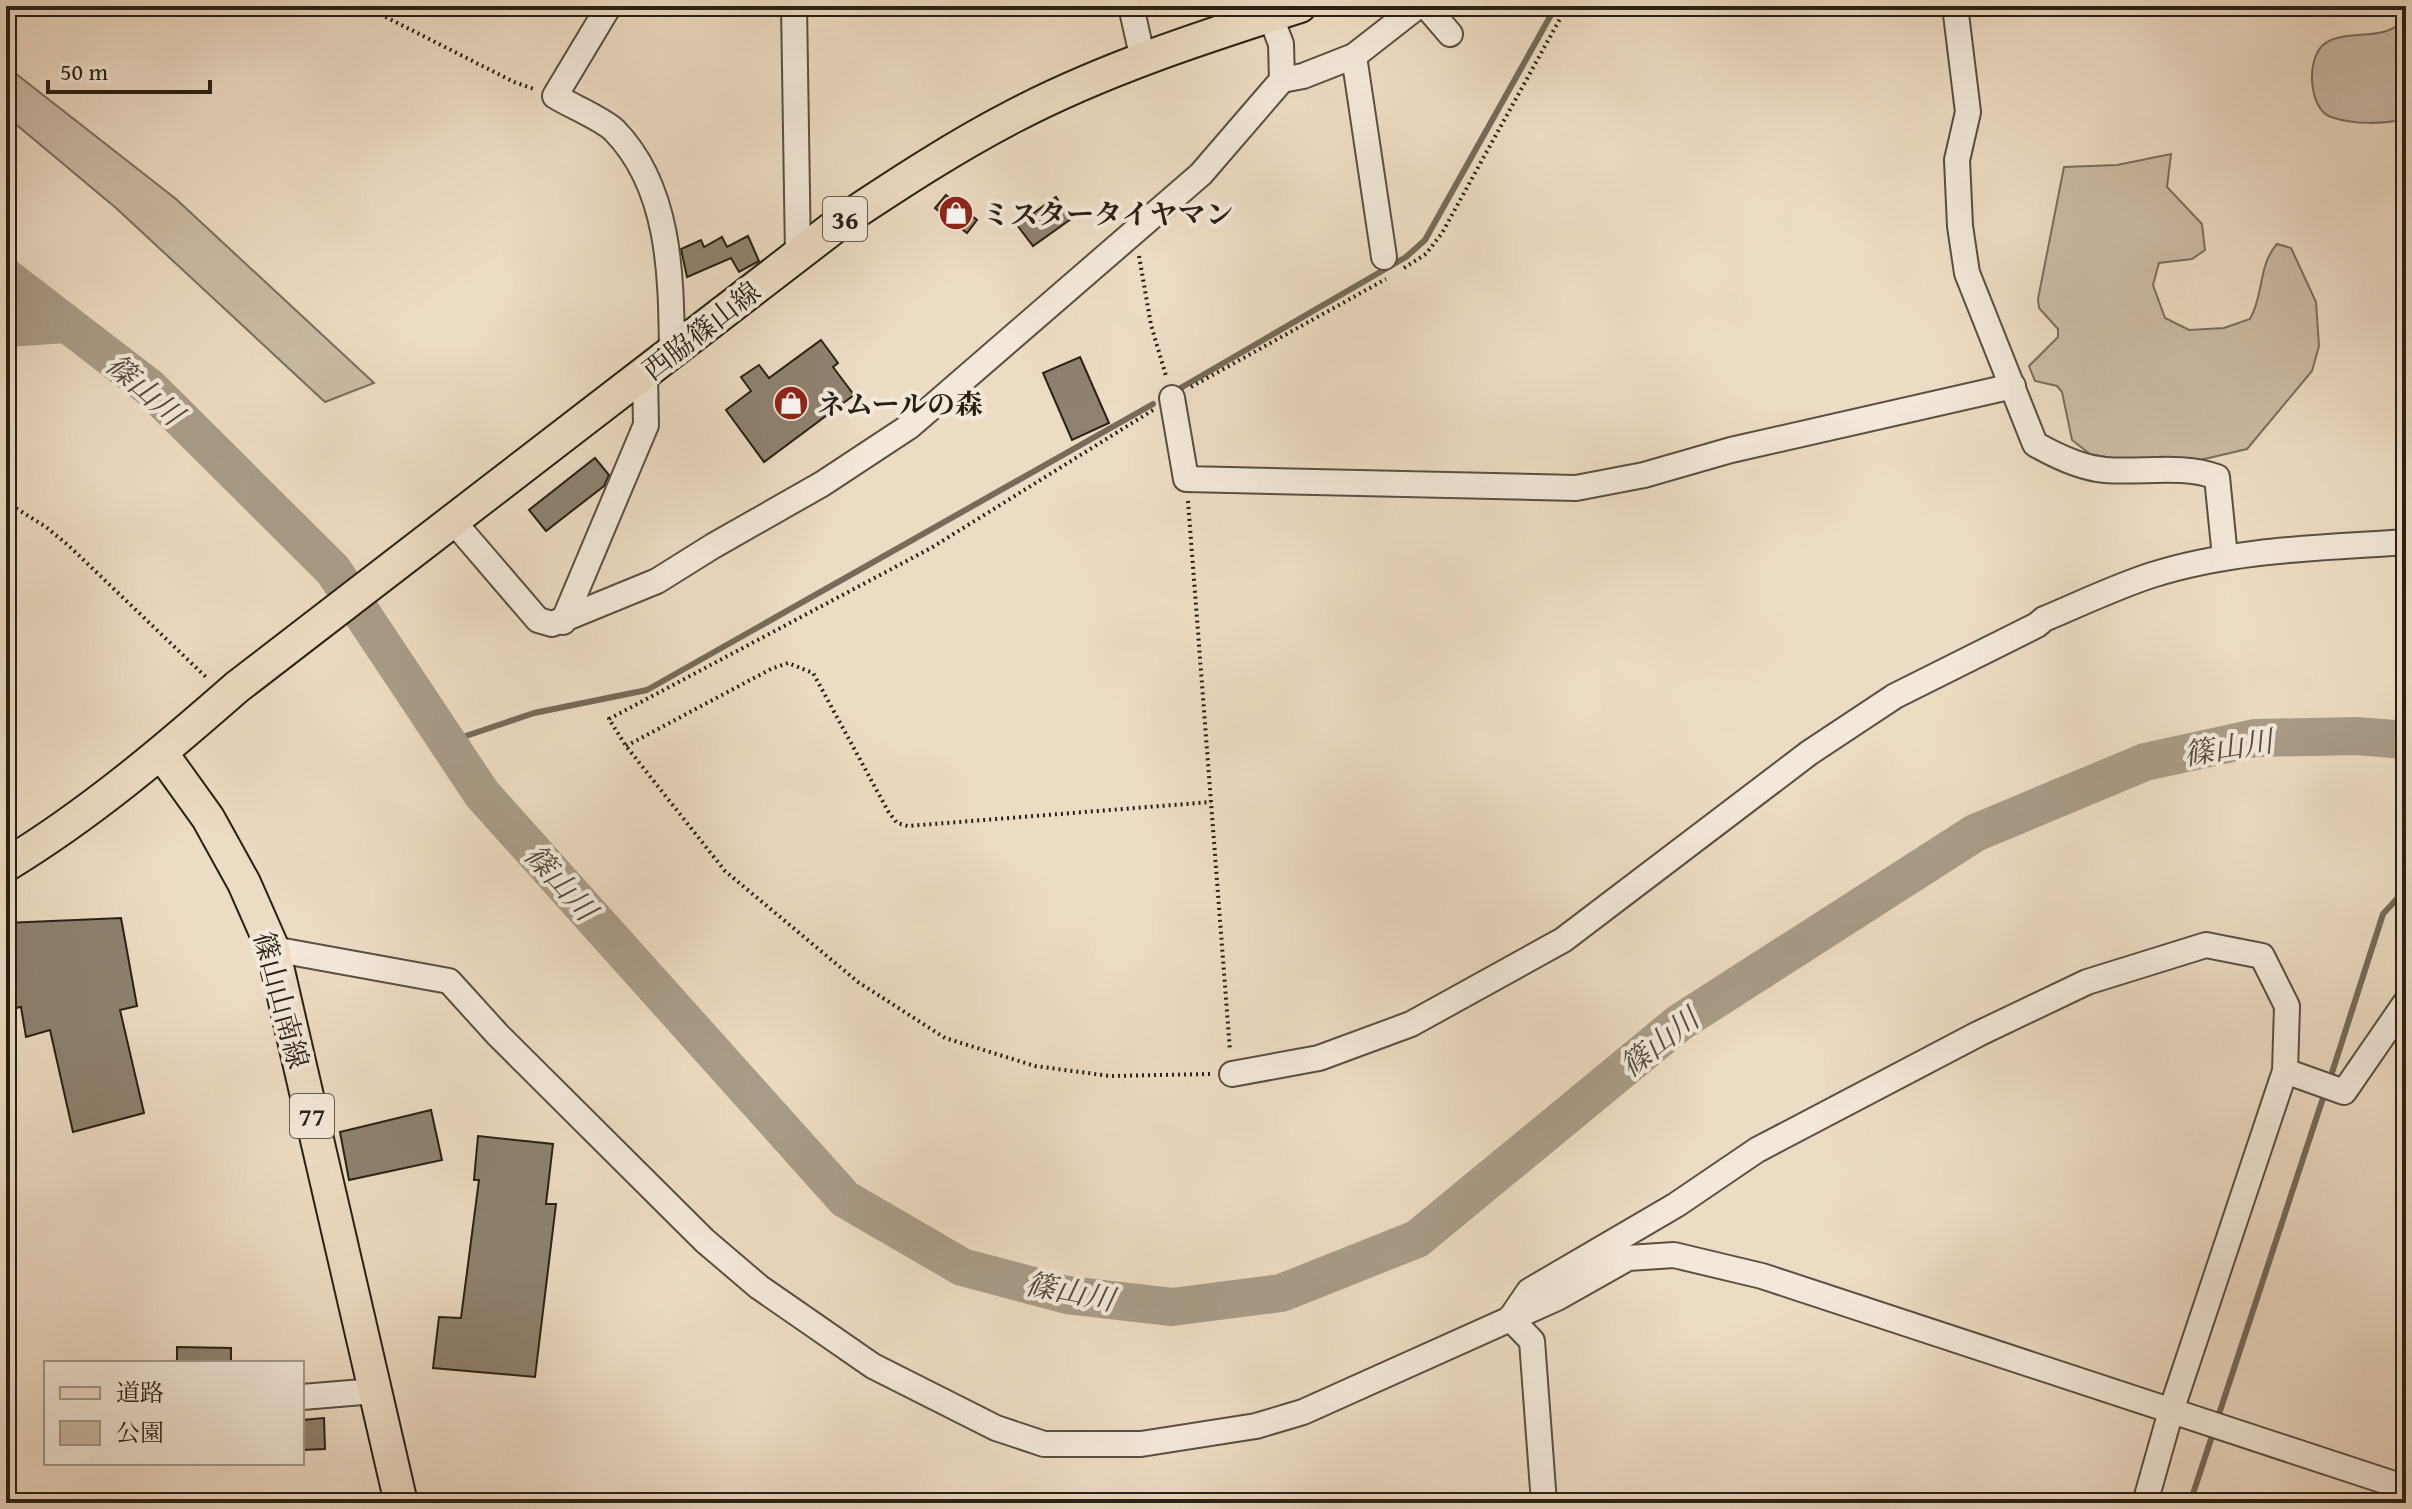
<svg xmlns="http://www.w3.org/2000/svg" width="2412" height="1509" viewBox="0 0 2412 1509" font-family="'Gentium Book Plus','Noto Serif JP',serif">
	<rect width="100%" height="100%" fill="#eddcc4"/>
	<filter id="stains"><feTurbulence type="fractalNoise" baseFrequency=".0025" numOctaves="4"/><feColorMatrix values="0 0 0 0 .2 0 0 0 0 .09 0 0 0 0 .02 0 0 0 .5 -.17"/></filter>
	<radialGradient id="worn" r=".72"><stop offset=".6" stop-color="#630" stop-opacity="0"/><stop offset="1" stop-color="#630" stop-opacity=".3"/></radialGradient>
	<g fill="#ccbca6" stroke="#7a6e5e" stroke-width="2">
		<path d="M2406 21V119C2383 124 2354 125 2331 117 2310 110 2305 62 2323 45 2337 32 2366 37 2383 32 2391 30 2399 25 2406 21Z"/>
		<path d="M6 66 176 199 374 383 325 402 116 208 6 116Z"/>
		<path d="M2171 154 2167 187 2202 224 2205 250 2192 259 2159 263 2153 285 2165 318 2189 330 2224 328 2250 319C2264 295 2258 265 2277 244L2291 248 2316 302 2319 346 2312 371 2247 449 2166 468 2090 454 2072 440 2062 392 2057 386 2035 381 2029 366 2058 337V329L2039 308 2038 299 2064 167 2117 165Z"/>
	</g>
	<g fill="none" stroke-linecap="round" stroke-linejoin="round">
		<g stroke="#766a5a" stroke-width="6">
			<path d="M1172 393 1406 257 1425 240 1556 6"/>
			<path d="M448 742 534 713 647 690 1153 404"/>
			<path d="M2329 1082 2383 914 2406 889"/>
			<path d="M2217 1420 2325 1092"/>
			<path d="M2190 1503 2214 1430"/>
		</g>
		<g stroke="#aa9c88" stroke-width="38">
			<path d="M6 277 149 387 333 570 482 794 845 1199 962 1267 1067 1295 1172 1307 1281 1293 1417 1239 1679 1023 1975 833 2145 762 2255 738 2356 736 2406 740"/>
			<path d="M6 328 66 324"/>
		</g>
	</g>
	<g fill="#8f8270" stroke="#292015" stroke-width="2">
		<path d="M946 195 977 220 967 233 935 208Z"/>
		<path d="M1056 197 1071 219 1033 246 1017 225Z"/>
		<path d="M748 236 759 261 739 272 731 258 687 277 681 249 701 240 704 247 722 237 727 247Z"/>
		<path d="M821 340 838 363 833 367 854 395 764 462 726 410 751 391 741 377 759 365 769 378Z"/>
		<path d="M1080 357 1109 423 1072 440 1043 373Z"/>
		<path d="M595 458 609 475 604 486 546 531 529 510Z"/>
		<path d="M121 918 137 1006 120 1010 144 1113 73 1132 50 1030 26 1037 21 1007 6 1010V923Z"/>
		<path d="M431 1110 442 1160 349 1180 340 1132Z"/>
		<path d="M478 1136 553 1144 546 1204H556L535 1377 433 1368 439 1317 461 1318 479 1180H474Z"/>
		<path d="M177 1347 231 1348V1363H177Z"/>
		<path d="M324 1418 325 1449 302 1450V1420Z"/>
	</g>
	<g fill="none" stroke-linecap="round" stroke-linejoin="round">
		<g stroke="#5a4f41" stroke-width="28">
			<g id="minor">
				<path d="M609 6 555 96C571 106 601 118 614 130 671 188 671 277 672 352"/>
				<path d="M794 6 798 255"/>
				<path d="M1131 6 1143 60"/>
				<path d="M1426 6 1450 34"/>
				<path d="M1955 6 1968 112 1957 160 1960 226 1967 273 2035 444C2056 456 2081 468 2105 470 2142 473 2182 464 2217 477L2225 557"/>
				<path d="M1354 56 1418 6"/>
				<path d="M1282 80 1303 76 1354 56 1384 257"/>
				<path d="M1172 398 1186 479 1576 488 1644 475 1731 450 2013 386"/>
				<path d="M453 521 538 620 552 624 657 581 713 546 822 484 910 426 1201 174 1282 80 1281 44 1270 15"/>
				<path d="M563 622 646 425 645 373"/>
				<path d="M273 949 449 981 498 1035 705 1241 759 1287 873 1366 996 1428 1044 1444H1141L1256 1426 1303 1412 1557 1298 1628 1258 1674 1255 1762 1276 2406 1488"/>
				<path d="M2285 1071 2344 1092 2406 1002"/>
				<path d="M1232 1074 1319 1058 1411 1024 1563 940 1809 753 1895 696 2037 625 2044 619C2080 604 2115 587 2152 575 2234 549 2320 548 2406 542"/>
				<path d="M1512 1316 1529 1291 1676 1205 1757 1150 1978 1034 2087 982 2206 945 2262 956 2287 1006 2285 1071 2171 1411 2145 1503"/>
				<path d="M1510 1318 1532 1341 1544 1503"/>
				<path d="M302 1397 375 1391"/>
			</g>
		</g>
		<g stroke="#292015" stroke-width="36">
			<g id="major">
				<path d="M162 754 208 818 244 883 273 949 401 1503"/>
				<path d="M6 865C90 814 164 751 237 687L842 221C898 184 954 147 1014 116 1104 69 1203 37 1300 6"/>
			</g>
		</g>
		<g stroke="#292015" stroke-width="4" stroke-dasharray="2 4" stroke-linecap="butt">
			<path d="M364 6 514 82 534 89"/>
			<path d="M1139 256 1151 325 1166 376"/>
			<path d="M1404 268 1426 254 1442 233 1567 6"/>
			<path d="M1191 387 1386 279"/>
			<path d="M1153 410 931 548 609 719 626 746 725 871 858 982 945 1038 1035 1066 1110 1076 1210 1074"/>
			<path d="M1188 501 1230 1051"/>
			<path d="M6 502 46 527 68 545 208 679"/>
			<path d="M626 746 771 669 788 663 813 673 888 811 897 823 908 826 1211 802"/>
		</g>
		<use href="#minor" stroke="#f3e8d9" stroke-width="24"/>
		<use href="#major" stroke="#eddcc4" stroke-width="32"/>
	</g>
	<defs>
		<g id="shop-disc" transform="scale(1.8)"><circle r="9.5" fill="#8f2418" stroke="#f3e8d9"/><path d="M-5-2.5h2.3a2.7 3.5 0 0 1 5.4 0H5L5.5 6h-11ZM-1.5-2.5h3a1.5 2.3 0 0 0-3 0Z" fill="#fff"/></g>
	</defs>
	<g fill-rule="evenodd">
		<use href="#shop-disc" x="956" y="213"/>
		<use href="#shop-disc" x="791" y="403"/>
	</g>
	<g text-anchor="middle" dominant-baseline="central" stroke-width="8" stroke-linejoin="round" paint-order="stroke">
		<g fill="#f3e8d9" stroke="#665c50" stroke-width="2">
			<rect x="823" y="197" width="44" height="44" rx="6"/>
			<rect x="290" y="1094" width="44" height="44" rx="6"/>
		</g>
		<g font-size="26" font-weight="bold" fill="#292015">
			<text x="845" y="219">36</text>
			<text x="312" y="1116">77</text>
		</g>
		<g font-size="28" font-weight="bold" fill="#292015" stroke="#f3e8d9" text-anchor="start">
			<text x="982" y="213">ミスタータイヤマン</text>
			<text x="817" y="403">ネムールの森</text>
		</g>
		<g font-size="28" fill="#292015" stroke="#f3e8d9">
			<text transform="translate(701 330) rotate(-38)">西脇篠山線</text>
			<text transform="translate(282 1000) rotate(75)">篠山山南線</text>
		</g>
		<g font-size="30" font-style="italic" fill="#564b3d" stroke="#f3e8d9">
			<text transform="translate(145 389) rotate(41)">篠山川</text>
			<text transform="translate(2228 747) rotate(-9)">篠山川</text>
			<text transform="translate(561 882) rotate(48)">篠山川</text>
			<text transform="translate(1659 1042) rotate(-38)">篠山川</text>
			<text transform="translate(1070 1291) rotate(11)">篠山川</text>
		</g>
	</g>
	<rect width="2412" height="1509" fill="none" stroke="#eddcc4" stroke-width="32"/>
	<rect x="8" y="8" width="2396" height="1493" fill="none" stroke="#292015" stroke-width="4"/>
	<rect x="16" y="16" width="2380" height="1477" fill="none" stroke="#292015" stroke-width="2"/>
	<rect x="44" y="1361" width="260" height="104" fill="#f3e8d9" stroke="#a2988b" stroke-width="2"/>
	<rect x="60" y="1387" width="40" height="12" fill="#eddcc4" stroke="#a2988b" stroke-width="2"/>
	<text x="116" y="1401" font-size="24" fill="#292015">道路</text>
	<rect x="60" y="1421" width="40" height="24" fill="#ccbca6" stroke="#a2988b" stroke-width="2"/>
	<text x="116" y="1441" font-size="24" fill="#292015">公園</text>
	<path d="M48 80v12h162v-12" fill="none" stroke="#292015" stroke-width="4"/>
	<text x="60" y="80" font-size="24" fill="#292015" stroke="#f3e8d9" stroke-width="6" paint-order="stroke">50 m</text>
	<rect width="100%" height="100%" filter="url(#stains)"/>
	<rect width="100%" height="100%" fill="url(#worn)"/>
</svg>
